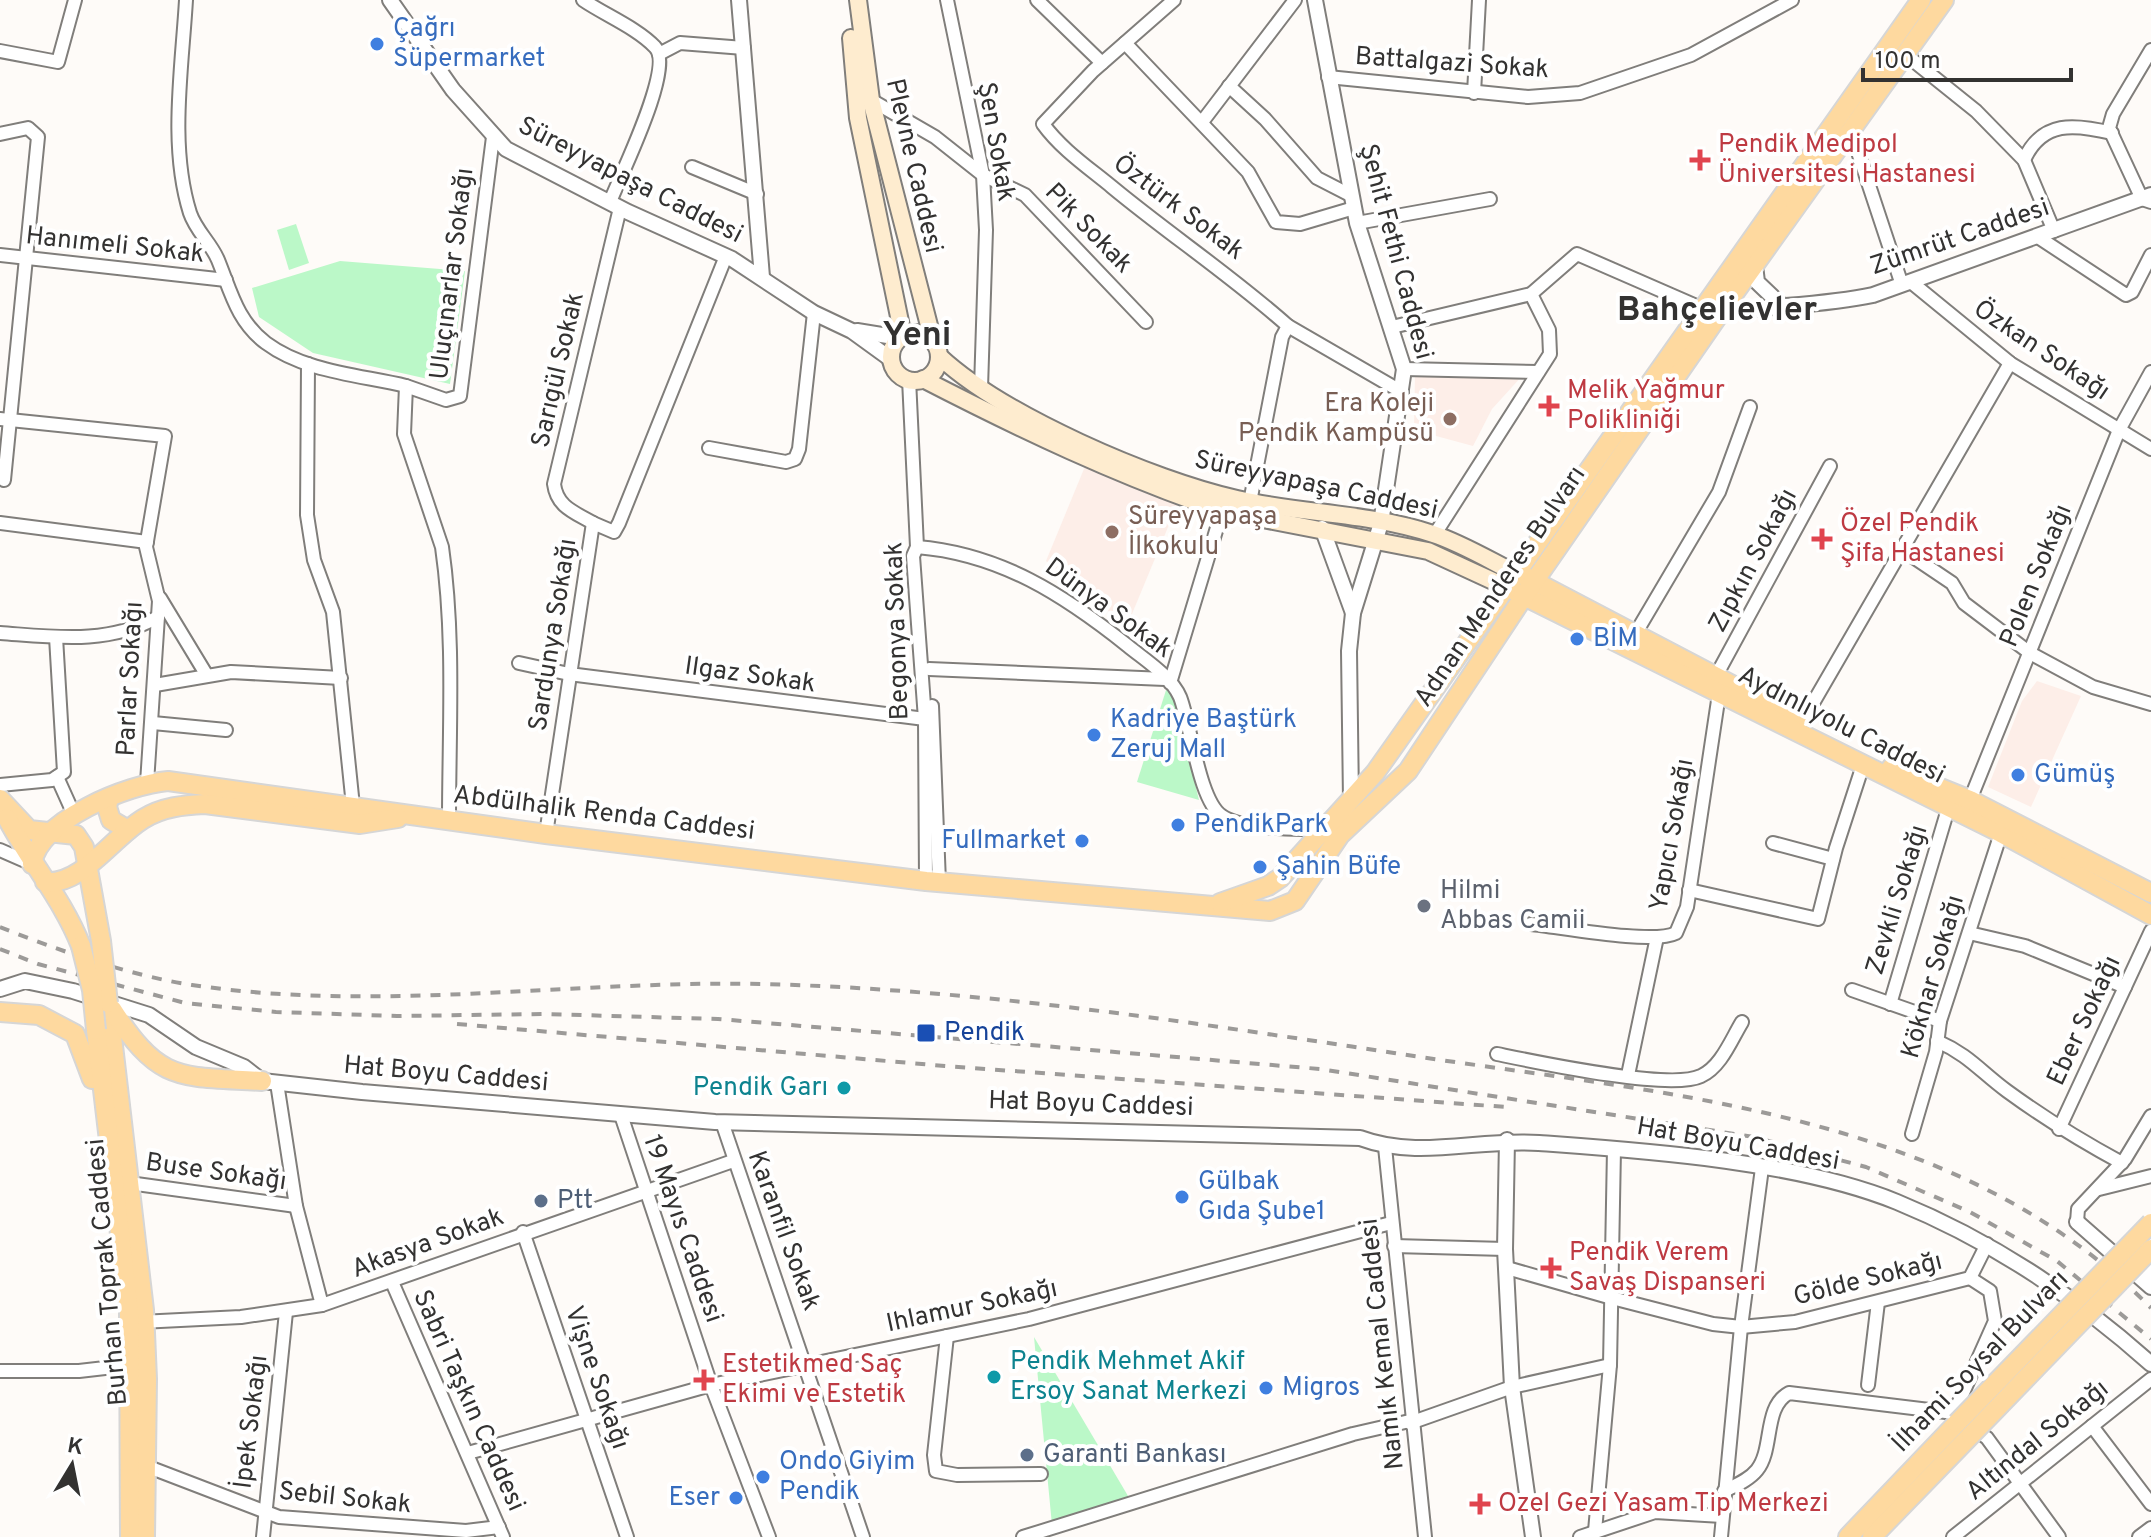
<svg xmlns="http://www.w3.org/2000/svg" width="2151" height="1537" viewBox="0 0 2151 1537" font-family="Overpass,sans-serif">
	<rect width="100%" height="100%" fill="#fefbf8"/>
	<g fill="#fdeee8">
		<path d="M1415 374 1522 376 1492 409 1473 446 1414 430Z"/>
		<path d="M1086 464 1178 503 1127 626 1046 561Z"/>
		<path d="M2037 681 2081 696 2031 807 1988 787 2022 701Z"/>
	</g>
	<g fill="#bbf8c8">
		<path d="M296 224 309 263 289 270 277 230Z"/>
		<path d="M340 261 465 271 450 384 313 353 259 317 252 288Z"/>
		<path d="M1167 687 1172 690 1199 800 1137 782Z"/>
		<path d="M1034 1337 1131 1501 1052 1525Z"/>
	</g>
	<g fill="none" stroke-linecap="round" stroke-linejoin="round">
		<g stroke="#807e7b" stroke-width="16">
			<g id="minor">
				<path d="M186 0C182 69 169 146 190 213 196 231 211 243 218 260 231 292 237 321 266 343 305 372 360 375 406 386"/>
				<path d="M583 0C605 15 637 28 655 47 675 67 620 176 610 202"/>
				<path d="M947 0 983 175 986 230 981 388"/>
				<path d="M1037 0 1102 63"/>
				<path d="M1174 0 1093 71 1043 124C1061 149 1089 168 1112 187 1170 235 1232 276 1288 326L1282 337 1250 502"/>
				<path d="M1125 43 1248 172 1276 222 1300 224 1354 208"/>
				<path d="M0 51 58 62 75 0"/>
				<path d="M659 54 680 43 744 48"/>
				<path d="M1905 54 1976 111 2024 160 2054 231"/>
				<path d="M1328 77 1528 97 1580 93 1691 55 1792 0"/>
				<path d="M1229 86 1265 119 1317 178 1352 196"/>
				<path d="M1474 93 1479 0"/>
				<path d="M871 100 935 137 983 175 1025 195 1146 322"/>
				<path d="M1202 122 1295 0"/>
				<path d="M1851 131 1902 285"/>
				<path d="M0 134 28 128 38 137 4 480"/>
				<path d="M2024 160C2042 120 2075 124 2112 133"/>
				<path d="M692 167 757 194"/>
				<path d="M2151 202 2142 199 2109 128 2113 114 2151 50"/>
				<path d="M1357 223 1490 199"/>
				<path d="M2038 237 2126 295 2132 292 2151 255"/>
				<path d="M0 255 226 280"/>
				<path d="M1911 282 2010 363 2151 449"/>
				<path d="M1288 326 1402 392"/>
				<path d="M1392 327 1531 294 1577 254 1701 308"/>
				<path d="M308 364 307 515 314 560 333 612 353 806"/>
				<path d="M1404 369 1538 372"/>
				<path d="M909 379 917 547 913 556 925 719 926 881"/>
				<path d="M0 419 165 436 146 547 159 601 147 783"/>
				<path d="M709 448 786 462 795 459 799 449 814 313"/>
				<path d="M0 523 147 542"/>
				<path d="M593 523C574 512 557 507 554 484L620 208"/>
				<path d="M1435 534 1550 354 1549 330 1531 294"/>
				<path d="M917 547C1001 554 1064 595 1128 646 1145 660 1171 676 1180 697 1191 725 1199 801 1222 816 1242 830 1299 828 1324 830"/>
				<path d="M1900 548 1952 583 1964 603 2030 653 2093 687 2151 704"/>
				<path d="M160 598 206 674"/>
				<path d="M0 633C55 637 107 645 158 617"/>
				<path d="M1634 636 1719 492 1750 407"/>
				<path d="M519 663 569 674 925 719"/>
				<path d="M929 669 1165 679"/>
				<path d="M1716 676 1830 466"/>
				<path d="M1170 683 1222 511"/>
				<path d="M155 685 231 672 341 678"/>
				<path d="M932 706 939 882"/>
				<path d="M1802 722 2010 363"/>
				<path d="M153 723 226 730"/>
				<path d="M57 777 75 817"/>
				<path d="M0 785 52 780 64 772 56 637"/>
				<path d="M1970 800 2119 430 2151 372"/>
				<path d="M449 820C449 730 455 637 442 547L404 434 406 386 446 400 460 396 493 137"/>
				<path d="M546 834 593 523 614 532 619 523 726 256"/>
				<path d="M1773 843 1833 859"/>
				<path d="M0 850 32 864"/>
				<path d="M1689 890 1818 919 1836 848 1863 765"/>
				<path d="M1531 924C1561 927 1653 945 1676 933L1687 907 1719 694"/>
				<path d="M1969 933 2025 946 2125 987"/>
				<path d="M1852 990 1940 1021"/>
				<path d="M1890 1004 1948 809"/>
				<path d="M1937 1041C1969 1055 1981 1072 2007 1091 2044 1118 2081 1141 2122 1163"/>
				<path d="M1497 1054C1536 1062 1670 1091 1701 1076 1721 1067 1731 1040 1742 1022"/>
				<path d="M1628 1075 1657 937"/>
				<path d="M277 1083 296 1206 322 1305"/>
				<path d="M621 1115 711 1385 769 1537"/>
				<path d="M722 1122 863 1537"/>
				<path d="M2059 1129 2151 931"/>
				<path d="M1912 1134 1936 1052 1940 1021 2001 833"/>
				<path d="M1385 1147 1425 1537"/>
				<path d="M129 1183 296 1206"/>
				<path d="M2099 1189 2151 1176"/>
				<path d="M2077 1222 2078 1209 2125 1159 2151 1116"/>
				<path d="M523 1232 627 1537"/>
				<path d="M1394 1246 1505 1249"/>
				<path d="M1507 1268 1612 1298 1713 1324 1741 1327 1795 1322 1970 1278 1987 1244"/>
				<path d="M1970 1278 1990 1291 1995 1321 1954 1413 1987 1438 2059 1537"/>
				<path d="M2142 1278 2151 1270"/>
				<path d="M392 1282 503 1537"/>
				<path d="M140 1322 241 1317 322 1305 733 1161"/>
				<path d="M947 1336 934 1455 936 1471 957 1475 1041 1474"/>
				<path d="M0 1371H79L131 1365"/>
				<path d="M1868 1385 1878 1302"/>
				<path d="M1410 1423 1512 1387 1610 1365"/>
				<path d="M2092 1426 2151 1504"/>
				<path d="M468 1453 711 1385 1029 1319 1391 1223"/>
				<path d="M146 1466 279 1517 466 1531 499 1527"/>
				<path d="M1724 1491C1736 1485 1749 1480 1757 1470 1774 1449 1763 1407 1789 1393L1954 1413"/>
				<path d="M1595 1531 1610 1365 1614 1149"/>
				<path d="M263 1537 286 1312"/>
				<path d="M1023 1537 1353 1434 1414 1420"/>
				<path d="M1580 1537 1655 1512 1722 1516"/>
				<path d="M1721 1537 1741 1327 1762 1168"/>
				<path d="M1953 1537 2151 1379"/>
				<path d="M2139 1537 2151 1528"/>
			</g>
		</g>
		<g stroke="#807e7b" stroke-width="18">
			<g id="tertiary">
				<path d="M390 0 453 90 506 149 628 212 732 259 814 313 852 331 892 360"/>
				<path d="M739 0 762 277"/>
				<path d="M1315 0 1357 223 1404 369 1381 523 1353 613 1349 651 1351 800"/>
				<path d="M1755 265 1757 282 1780 304"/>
				<path d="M1720 313C1771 305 1822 306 1873 295L2151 195"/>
				<path d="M857 331 900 338"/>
				<path d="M1322 528 1353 613"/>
				<path d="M0 989 25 981 73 991 149 1015 196 1047 244 1067 262 1081 362 1092 715 1122 1360 1138C1419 1160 1479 1138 1539 1143 1648 1151 1796 1161 1897 1202 1990 1240 2076 1297 2151 1364"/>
				<path d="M1507 1140 1505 1249 1512 1387 1533 1537"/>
				<path d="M2077 1222 2151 1287"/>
			</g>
		</g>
		<g stroke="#807e7b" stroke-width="20">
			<g id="secondary">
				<path d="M858 0 871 100 933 341"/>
				<path d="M851 38 858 118 903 336"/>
				<circle cx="915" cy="357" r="24"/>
				<path d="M939 356C1002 415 1152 480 1237 499 1301 514 1371 513 1433 534 1461 543 1489 560 1515 573"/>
				<path d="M923 379C1020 429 1119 476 1222 511L1428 551 1506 587"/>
			</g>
		</g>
		<g stroke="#d6d6d6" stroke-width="22">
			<g id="primary">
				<path d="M1526 577 1797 719"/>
				<path d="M1516 592 2001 833 2151 915"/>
				<path d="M1891 768 1970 800 2151 893"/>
				<path d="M109 798 107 807 111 820 128 830"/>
				<path d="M0 799 29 830 76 835 84 847 101 941"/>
				<path d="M7 818C30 862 63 900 81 946"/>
				<path d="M32 864C38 820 129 784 168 781L546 834 926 881 1270 911 1295 901 1340 835 1408 771 1524 596 1720 313 1944 0"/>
				<path d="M45 882C81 886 112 838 143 819 162 807 184 805 205 804L360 824 398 818"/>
				<path d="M1220 903 1268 886 1280 878 1375 773 1921 0"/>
				<path d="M108 1003 144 1310 147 1379 145 1537"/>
				<path d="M112 1009C160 1084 179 1076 262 1081"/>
				<path d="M0 1012 39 1015 75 1034 92 1079"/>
				<path d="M96 1030 129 1311 130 1537"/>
				<path d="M1848 1537 1957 1423"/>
				<path d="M1872 1537 1971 1435"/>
			</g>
		</g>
		<use href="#minor" stroke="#fff" stroke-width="12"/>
		<use href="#tertiary" stroke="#fff" stroke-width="14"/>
		<use href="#secondary" stroke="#feeccf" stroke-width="16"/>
		<use href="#primary" stroke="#fed99f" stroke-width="18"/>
		<g stroke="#9c9a98" stroke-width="4" stroke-dasharray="10 10" stroke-linecap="butt">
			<path d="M0 927C57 950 132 976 192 985 380 1013 572 980 761 984 974 989 1184 1021 1394 1053 1656 1094 1953 1107 2151 1308"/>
			<path d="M0 949 38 964 185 1003 276 1012 397 1016 544 1014 718 1019 1320 1069 1754 1137 1866 1167 1970 1212 2057 1261 2151 1339"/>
			<path d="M457 1024 945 1066 1506 1107"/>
		</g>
		<g stroke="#d6d6d6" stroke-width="22" stroke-linecap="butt">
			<g id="primary-bridge">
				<path d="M101 941 108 1003"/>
				<path d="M81 946 92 990 96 1030"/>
				<path d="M1957 1423 2151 1223"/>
				<path d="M1971 1435 2151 1249"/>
			</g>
		</g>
		<use href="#primary-bridge" stroke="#fed99f" stroke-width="18"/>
	</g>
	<g fill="#3f7fe0" stroke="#fff" stroke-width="3">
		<circle cx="377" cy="44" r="8"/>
		<circle cx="1577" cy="639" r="8"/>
		<circle cx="1094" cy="735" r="8"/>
		<circle cx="2018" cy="775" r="8"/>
		<circle cx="1178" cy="825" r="8"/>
		<circle cx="1082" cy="841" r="8"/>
		<circle cx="1260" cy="867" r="8"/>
		<circle cx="1182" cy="1197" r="8"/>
		<circle cx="1266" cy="1388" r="8"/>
		<circle cx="763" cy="1477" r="8"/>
		<circle cx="736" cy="1498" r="8"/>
	</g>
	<g fill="#e0444e" stroke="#fff" stroke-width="3">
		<path d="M1696 148h8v8h8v8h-8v8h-8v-8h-8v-8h8z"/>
		<path d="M1545 394h8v8h8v8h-8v8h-8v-8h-8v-8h8z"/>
		<path d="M1818 527h8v8h8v8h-8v8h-8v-8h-8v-8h8z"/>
		<path d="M1547 1256h8v8h8v8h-8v8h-8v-8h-8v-8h8z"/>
		<path d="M700 1368h8v8h8v8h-8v8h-8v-8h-8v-8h8z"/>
		<path d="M1476 1492h8v8h8v8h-8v8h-8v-8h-8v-8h8z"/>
	</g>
	<g fill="#8d6e63" stroke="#fff" stroke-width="3">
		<circle cx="1450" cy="419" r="8"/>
		<circle cx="1112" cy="532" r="8"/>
	</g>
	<circle fill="#6b7280" stroke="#fff" stroke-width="3" cx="1424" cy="906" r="8"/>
	<rect fill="#1a4fb4" stroke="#fff" stroke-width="3" x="916" y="1023" width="20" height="20" rx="4"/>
	<g fill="#0f9aa8" stroke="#fff" stroke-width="3">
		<circle cx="844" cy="1088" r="8"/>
		<circle cx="994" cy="1377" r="8"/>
	</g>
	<g fill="#5c6f8a" stroke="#fff" stroke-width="3">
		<circle cx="541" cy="1201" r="8"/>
		<circle cx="1027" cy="1455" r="8"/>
	</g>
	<g text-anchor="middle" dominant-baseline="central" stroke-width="8" stroke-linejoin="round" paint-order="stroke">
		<g font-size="26" fill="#366cbe" stroke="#fff" text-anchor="start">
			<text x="393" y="29">Çağrı<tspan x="393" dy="30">Süpermarket</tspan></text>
			<text x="1593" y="639">BİM</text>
			<text x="1110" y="720">Kadriye Baştürk<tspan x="1110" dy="30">Zeruj Mall</tspan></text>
			<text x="2034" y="775">Gümüş</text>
			<text x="1194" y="825">PendikPark</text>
			<text x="1066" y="841" text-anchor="end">Fullmarket</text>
			<text x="1276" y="867">Şahin Büfe</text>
			<text x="1198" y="1182">Gülbak<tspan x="1198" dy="30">Gıda Şube1</tspan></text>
			<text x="1282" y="1388">Migros</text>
			<text x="779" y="1462">Ondo Giyim<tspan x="779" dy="30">Pendik</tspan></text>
			<text x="720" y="1498" text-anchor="end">Eser</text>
		</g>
		<g font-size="26" fill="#333231" stroke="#fff">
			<text transform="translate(1452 64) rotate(4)">Battalgazi Sokak</text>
			<text transform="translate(995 142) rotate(80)">Şen Sokak</text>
			<text transform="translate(913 166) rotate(77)">Plevne Caddesi</text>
			<text transform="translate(630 181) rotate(27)">Süreyyapaşa Caddesi</text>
			<text transform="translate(1178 208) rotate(37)">Öztürk Sokak</text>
			<text transform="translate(1088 229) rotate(46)">Pik Sokak</text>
			<text transform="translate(1960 238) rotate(-19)">Zümrüt Caddesi</text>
			<text transform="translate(115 246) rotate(6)">Hanımeli Sokak</text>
			<text transform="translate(1395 252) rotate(75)">Şehit Fethi Caddesi</text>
			<text transform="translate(453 274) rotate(-83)">Uluçınarlar Sokağı</text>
			<text transform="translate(2041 351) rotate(34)">Özkan Sokağı</text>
			<text transform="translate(559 370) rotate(-77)">Sarıgül Sokak</text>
			<text transform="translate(1316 486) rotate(12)">Süreyyapaşa Caddesi</text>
			<text transform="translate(1754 561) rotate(-62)">Zıpkın Sokağı</text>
			<text transform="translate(2037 576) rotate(-68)">Polen Sokağı</text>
			<text transform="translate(1501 587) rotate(-56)">Adnan Menderes Bulvarı</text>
			<text transform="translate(1108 609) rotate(36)">Dünya Sokak</text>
			<text transform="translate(898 631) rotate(-92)">Begonya Sokak</text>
			<text transform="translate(554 635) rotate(-81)">Sardunya Sokağı</text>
			<text transform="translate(750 676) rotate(8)">Ilgaz Sokak</text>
			<text transform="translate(131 679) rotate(-87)">Parlar Sokağı</text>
			<text transform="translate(1841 726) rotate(27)">Aydınlıyolu Caddesi</text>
			<text transform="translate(604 814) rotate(7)">Abdülhalik Renda Caddesi</text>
			<text transform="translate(1673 835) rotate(-80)">Yapıcı Sokağı</text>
			<text transform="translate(1898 900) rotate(-73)">Zevkli Sokağı</text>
			<text transform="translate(1934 977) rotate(-74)">Köknar Sokağı</text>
			<text transform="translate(2085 1021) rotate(-65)">Eber Sokağı</text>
			<text transform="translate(446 1075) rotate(5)">Hat Boyu Caddesi</text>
			<text transform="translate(1091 1105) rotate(2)">Hat Boyu Caddesi</text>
			<text transform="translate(1738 1145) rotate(10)">Hat Boyu Caddesi</text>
			<text transform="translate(216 1173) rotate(8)">Buse Sokağı</text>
			<text transform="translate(682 1229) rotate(71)">19 Mayıs Caddesi</text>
			<text transform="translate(783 1231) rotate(70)">Karanfil Sokak</text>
			<text transform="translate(428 1244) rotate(-20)">Akasya Sokak</text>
			<text transform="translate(108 1272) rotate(-95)">Burhan Toprak Caddesi</text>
			<text transform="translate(1868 1280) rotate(-14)">Gölde Sokağı</text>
			<text transform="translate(972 1307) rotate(-12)">Ihlamur Sokağı</text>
			<text transform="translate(1383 1344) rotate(-96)">Namık Kemal Caddesi</text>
			<text transform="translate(1981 1362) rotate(-46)">İlhami Soysal Bulvarı</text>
			<text transform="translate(596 1378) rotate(71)">Vişne Sokağı</text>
			<text transform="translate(468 1401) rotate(66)">Sabri Taşkın Caddesi</text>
			<text transform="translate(252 1422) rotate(-83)">İpek Sokağı</text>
			<text transform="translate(2038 1441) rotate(-39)">Altındal Sokağı</text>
			<text transform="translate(345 1499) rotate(6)">Sebil Sokak</text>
		</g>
		<g font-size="26" fill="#be3a42" stroke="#fff" text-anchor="start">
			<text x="1718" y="145">Pendik Medipol<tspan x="1718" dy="30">Üniversitesi Hastanesi</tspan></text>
			<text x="1567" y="391">Melik Yağmur<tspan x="1567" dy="30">Polikliniği</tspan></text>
			<text x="1840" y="524">Özel Pendik<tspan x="1840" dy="30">Şifa Hastanesi</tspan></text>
			<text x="1569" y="1253">Pendik Verem<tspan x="1569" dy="30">Savaş Dispanseri</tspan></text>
			<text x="722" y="1365">Estetikmed Saç<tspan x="722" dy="30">Ekimi ve Estetik</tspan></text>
			<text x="1498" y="1504">Ozel Gezi Yasam Tip Merkezi</text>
		</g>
		<g font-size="26" fill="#785e54" stroke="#fff" text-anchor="end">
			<text x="1434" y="404">Era Koleji<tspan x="1434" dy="30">Pendik Kampüsü</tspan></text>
			<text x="1128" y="517" text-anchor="start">Süreyyapaşa<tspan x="1128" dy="30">İlkokulu</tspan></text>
		</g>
		<g font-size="26" fill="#5b616d" stroke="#fff" text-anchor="start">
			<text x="1440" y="891">Hilmi<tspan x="1440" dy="30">Abbas Camii</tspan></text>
		</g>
		<g font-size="26" fill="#164399" stroke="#fff" text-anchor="start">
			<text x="944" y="1033">Pendik</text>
		</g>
		<g font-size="26" fill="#0d838f" stroke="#fff" text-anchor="end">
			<text x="828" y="1088">Pendik Garı</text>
			<text x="1010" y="1362" text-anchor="start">Pendik Mehmet Akif<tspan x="1010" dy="30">Ersoy Sanat Merkezi</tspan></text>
		</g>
		<g font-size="26" fill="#4e5e75" stroke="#fff" text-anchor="start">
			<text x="557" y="1201">Ptt</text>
			<text x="1043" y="1455">Garanti Bankası</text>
		</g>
		<g font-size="34" font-weight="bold" fill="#333231" stroke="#fff">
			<text x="1717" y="311">Bahçelievler</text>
			<text x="917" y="336">Yeni</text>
		</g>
	</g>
	<g transform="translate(72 1465) rotate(10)" stroke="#ffffff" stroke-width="6" paint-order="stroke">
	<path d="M0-6L14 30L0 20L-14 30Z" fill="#333231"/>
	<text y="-12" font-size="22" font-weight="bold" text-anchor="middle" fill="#333231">K</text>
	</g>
	<path d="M1863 68v12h208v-12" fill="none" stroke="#333231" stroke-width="4"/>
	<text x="1875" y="68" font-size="24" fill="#333231" stroke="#ffffff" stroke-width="6" paint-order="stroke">100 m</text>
</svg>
